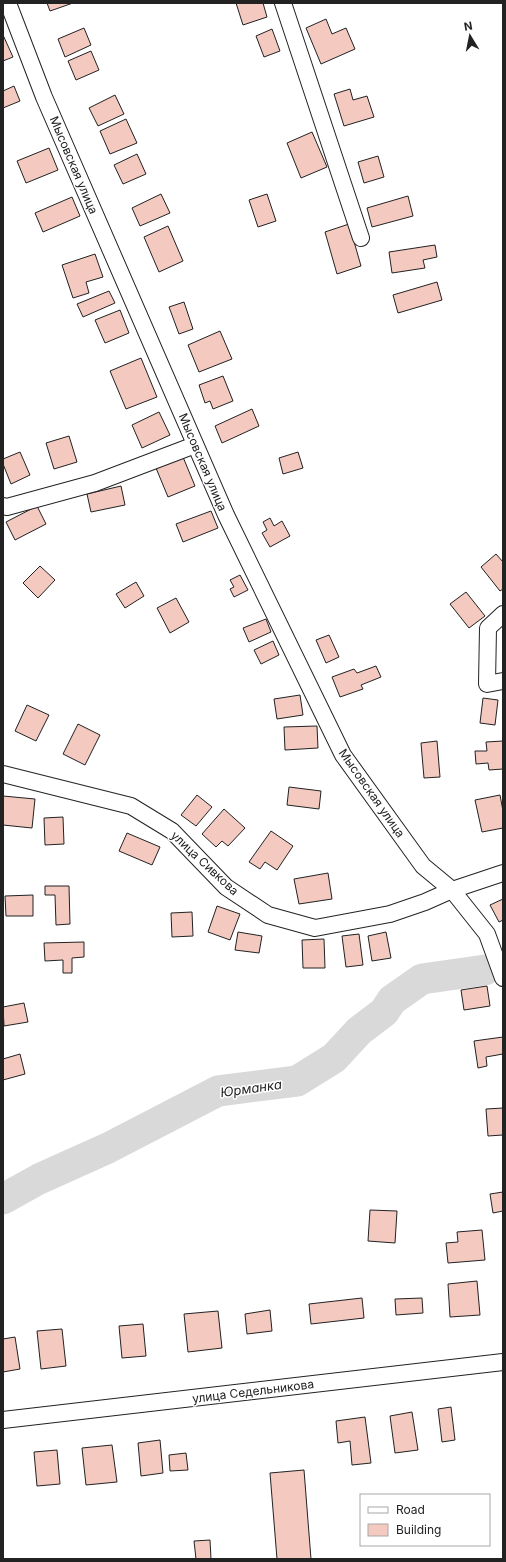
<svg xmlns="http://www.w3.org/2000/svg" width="506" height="1562" viewBox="0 0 506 1562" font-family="Inter,sans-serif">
	<rect width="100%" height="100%" fill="#fff"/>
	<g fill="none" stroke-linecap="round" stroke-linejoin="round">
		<path stroke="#d9d9d9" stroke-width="31" d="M3 1199 39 1179 108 1148 218 1091 297 1081 334 1058 359 1031 384 1012 392 1000 422 979 485 970"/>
	</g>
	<g fill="#f3c9c0" stroke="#222">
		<path d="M47 3H73L50 11Z"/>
		<path d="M236 3H263L267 17 243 25Z"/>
		<path d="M326 19 332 34 346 28 355 49 321 64 306 28Z"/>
		<path d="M84 28 91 45 65 57 58 39Z"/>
		<path d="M272 29 280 51 264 57 256 36Z"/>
		<path d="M3 35 13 57 3 61Z"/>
		<path d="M91 51 99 70 76 80 68 61Z"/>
		<path d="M14 86 20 101 3 108V91Z"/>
		<path d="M350 89 353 100 367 96 374 117 344 126 334 94Z"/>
		<path d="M115 95 124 114 98 126 89 108Z"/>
		<path d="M126 119 137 143 110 154 100 131Z"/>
		<path d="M312 132 327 167 301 178 287 143Z"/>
		<path d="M49 148 58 170 26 183 17 161Z"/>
		<path d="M137 154 146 174 123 184 114 165Z"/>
		<path d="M378 156 384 177 364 183 358 162Z"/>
		<path d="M161 194 170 213 140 226 132 208Z"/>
		<path d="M267 194 276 221 258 227 249 200Z"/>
		<path d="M408 196 413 216 372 227 367 208Z"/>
		<path d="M72 197 80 216 43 232 35 213Z"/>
		<path d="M349 224 361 266 337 274 325 232Z"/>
		<path d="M168 226 183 261 159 272 144 237Z"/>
		<path d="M435 245 437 257 423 260 425 268 392 273 389 252Z"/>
		<path d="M95 254 103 277 86 282 89 293 73 298 62 265Z"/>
		<path d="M437 282 442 300 398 313 393 295Z"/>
		<path d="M109 291 115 303 83 317 77 304Z"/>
		<path d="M184 302 193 329 179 334 169 307Z"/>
		<path d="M120 310 129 333 105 343 95 320Z"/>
		<path d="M220 331 232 359 199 372 188 345Z"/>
		<path d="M141 358 157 397 126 409 110 371Z"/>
		<path d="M223 376 233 401 213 409 210 401 205 403 199 385Z"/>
		<path d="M252 409 259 426 222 443 215 426Z"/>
		<path d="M159 412 170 435 142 448 132 425Z"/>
		<path d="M69 436 77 462 54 469 46 443Z"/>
		<path d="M20 452 30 475 11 484 3 464V459Z"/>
		<path d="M298 452 303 468 283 474 279 458Z"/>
		<path d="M183 457 195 486 168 497 156 468Z"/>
		<path d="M121 486 125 505 91 512 87 494Z"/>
		<path d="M37 506 46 524 15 540 6 522Z"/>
		<path d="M211 511 218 528 183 542 176 524Z"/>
		<path d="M270 518 274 526 282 521 290 536 270 547 262 533 267 530 263 522Z"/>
		<path d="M496 554 503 562V589L500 591 481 567Z"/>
		<path d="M40 566 55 580 38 598 23 583Z"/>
		<path d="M240 575 248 590 234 597 230 589 234 587 230 580Z"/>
		<path d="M136 582 144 596 125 608 116 594Z"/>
		<path d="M466 592 485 616 469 628 450 604Z"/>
		<path d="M176 598 189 622 170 633 157 608Z"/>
		<path d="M266 619 271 632 249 642 243 628Z"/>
		<path d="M329 635 339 657 326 663 316 640Z"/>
		<path d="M273 641 279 655 261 664 254 650Z"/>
		<path d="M376 666 381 677 361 685 363 689 340 697 332 677 354 669 357 673Z"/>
		<path d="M300 695 303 715 277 719 274 699Z"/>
		<path d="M483 698 498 700 495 725 480 723Z"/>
		<path d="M27 705 49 715 36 741 15 731Z"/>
		<path d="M78 724 100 735 85 765 63 754Z"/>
		<path d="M317 726 318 748 285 750 284 727Z"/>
		<path d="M437 741 440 777 424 778 421 743Z"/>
		<path d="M503 741V769L489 770 488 763 476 764 475 751H487L486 742Z"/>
		<path d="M289 787 321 791 319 809 287 805Z"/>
		<path d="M197 795 212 807 196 826 181 815Z"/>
		<path d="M500 795 503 811V828L482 832 475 800Z"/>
		<path d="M3 796 35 799 32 828 3 825Z"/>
		<path d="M224 809 245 828 228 846 222 841 216 847 202 834Z"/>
		<path d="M63 817 64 844 45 845 44 818Z"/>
		<path d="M271 831 293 846 277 870 265 862 260 869 249 862Z"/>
		<path d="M127 833 160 847 152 865 119 851Z"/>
		<path d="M328 873 332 899 299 904 294 879Z"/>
		<path d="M45 886H69L70 924 56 925 55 895H45Z"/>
		<path d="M33 895V916H6L5 896Z"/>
		<path d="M503 899V920L499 922 490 905Z"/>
		<path d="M217 906 240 914 230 940 208 932Z"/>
		<path d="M192 912 193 936 172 937 171 913Z"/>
		<path d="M238 932 262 936 259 953 235 950Z"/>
		<path d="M386 932 391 958 372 961 368 936Z"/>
		<path d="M359 934 363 965 346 967 342 936Z"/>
		<path d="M324 939 325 968H303L302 940Z"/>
		<path d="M84 942V957L72 958V973H63V960L45 961 44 943Z"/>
		<path d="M487 986 490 1006 464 1010 461 990Z"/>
		<path d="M24 1003 28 1022 4 1026 3 1007Z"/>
		<path d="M503 1037V1054L486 1057 487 1066 478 1068 474 1041Z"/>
		<path d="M20 1054 25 1074 3 1080V1059Z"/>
		<path d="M503 1108V1135L488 1136 486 1109Z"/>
		<path d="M503 1192V1211L493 1213 490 1194Z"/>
		<path d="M370 1210 397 1211 395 1243 368 1241Z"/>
		<path d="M482 1230 485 1260 448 1263 446 1243 458 1242 457 1232Z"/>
		<path d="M477 1281 480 1315 450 1317 448 1284Z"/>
		<path d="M362 1298 364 1318 311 1324 309 1304Z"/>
		<path d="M422 1298 423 1313 396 1315 395 1299Z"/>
		<path d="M270 1310 272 1331 247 1334 245 1314Z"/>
		<path d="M218 1311 222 1348 188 1352 184 1314Z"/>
		<path d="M143 1324 146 1356 122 1358 119 1326Z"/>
		<path d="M62 1329 66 1366 41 1369 37 1331Z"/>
		<path d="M15 1337 20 1369 3 1372V1339Z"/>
		<path d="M451 1407 455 1440 442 1442 438 1409Z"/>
		<path d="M412 1412 418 1450 395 1453 390 1416Z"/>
		<path d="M365 1417 371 1463 352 1465 350 1441 338 1443 336 1421Z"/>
		<path d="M160 1440 163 1473 141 1476 138 1443Z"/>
		<path d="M112 1445 117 1482 86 1485 82 1448Z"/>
		<path d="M57 1450 60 1484 37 1486 34 1452Z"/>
		<path d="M186 1453 188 1470 170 1471 169 1455Z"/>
		<path d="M304 1470 311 1559H277L270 1473Z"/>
		<path d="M210 1540 211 1559H196L194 1541Z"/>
	</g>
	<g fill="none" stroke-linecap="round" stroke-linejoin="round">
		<g stroke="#222" stroke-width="18">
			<g id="minor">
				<path d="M8 3 44 97 226 515 343 755 423 866 452 890 487 934 503 978"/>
				<path d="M283 3 361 238"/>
				<path d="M3 506 7 507 95 483 195 445"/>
				<path d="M503 614 488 628 487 684 503 681"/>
				<path d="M3 774 131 806 172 831 226 887 268 915 315 928 390 914 425 902 452 890 503 873"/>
				<path d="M3 1420 503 1362"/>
			</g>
		</g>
		<use href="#minor" stroke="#fff" stroke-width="16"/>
	</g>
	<g text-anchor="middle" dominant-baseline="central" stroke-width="3" stroke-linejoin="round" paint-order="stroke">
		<g font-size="12" fill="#222" stroke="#fff">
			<text transform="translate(74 165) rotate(67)">Мысовская улица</text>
			<text transform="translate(203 462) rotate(67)">Мысовская улица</text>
			<text transform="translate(372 793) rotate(55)">Мысовская улица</text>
			<text transform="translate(205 863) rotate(43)">улица Сивкова</text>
			<text transform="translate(253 1391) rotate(-7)">улица Седельникова</text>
		</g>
		<g font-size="13" font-style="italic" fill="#222" stroke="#fff">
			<text transform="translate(251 1088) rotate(-8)">Юрманка</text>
		</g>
	</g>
	<rect width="506" height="1562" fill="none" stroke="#222222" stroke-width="8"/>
	<rect x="360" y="1494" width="130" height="52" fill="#ffffff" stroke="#a7a7a7"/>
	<rect x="368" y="1507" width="20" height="6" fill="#ffffff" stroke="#a7a7a7"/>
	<text x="396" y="1514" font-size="12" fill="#222222">Road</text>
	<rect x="368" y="1524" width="20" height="12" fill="#f3c9c0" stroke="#a7a7a7"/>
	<text x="396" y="1534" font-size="12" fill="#222222">Building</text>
	<g transform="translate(470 36) rotate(350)" stroke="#ffffff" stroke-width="3" paint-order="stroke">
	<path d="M0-3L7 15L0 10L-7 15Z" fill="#222222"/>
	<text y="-6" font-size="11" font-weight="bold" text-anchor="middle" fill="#222222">N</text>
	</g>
</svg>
